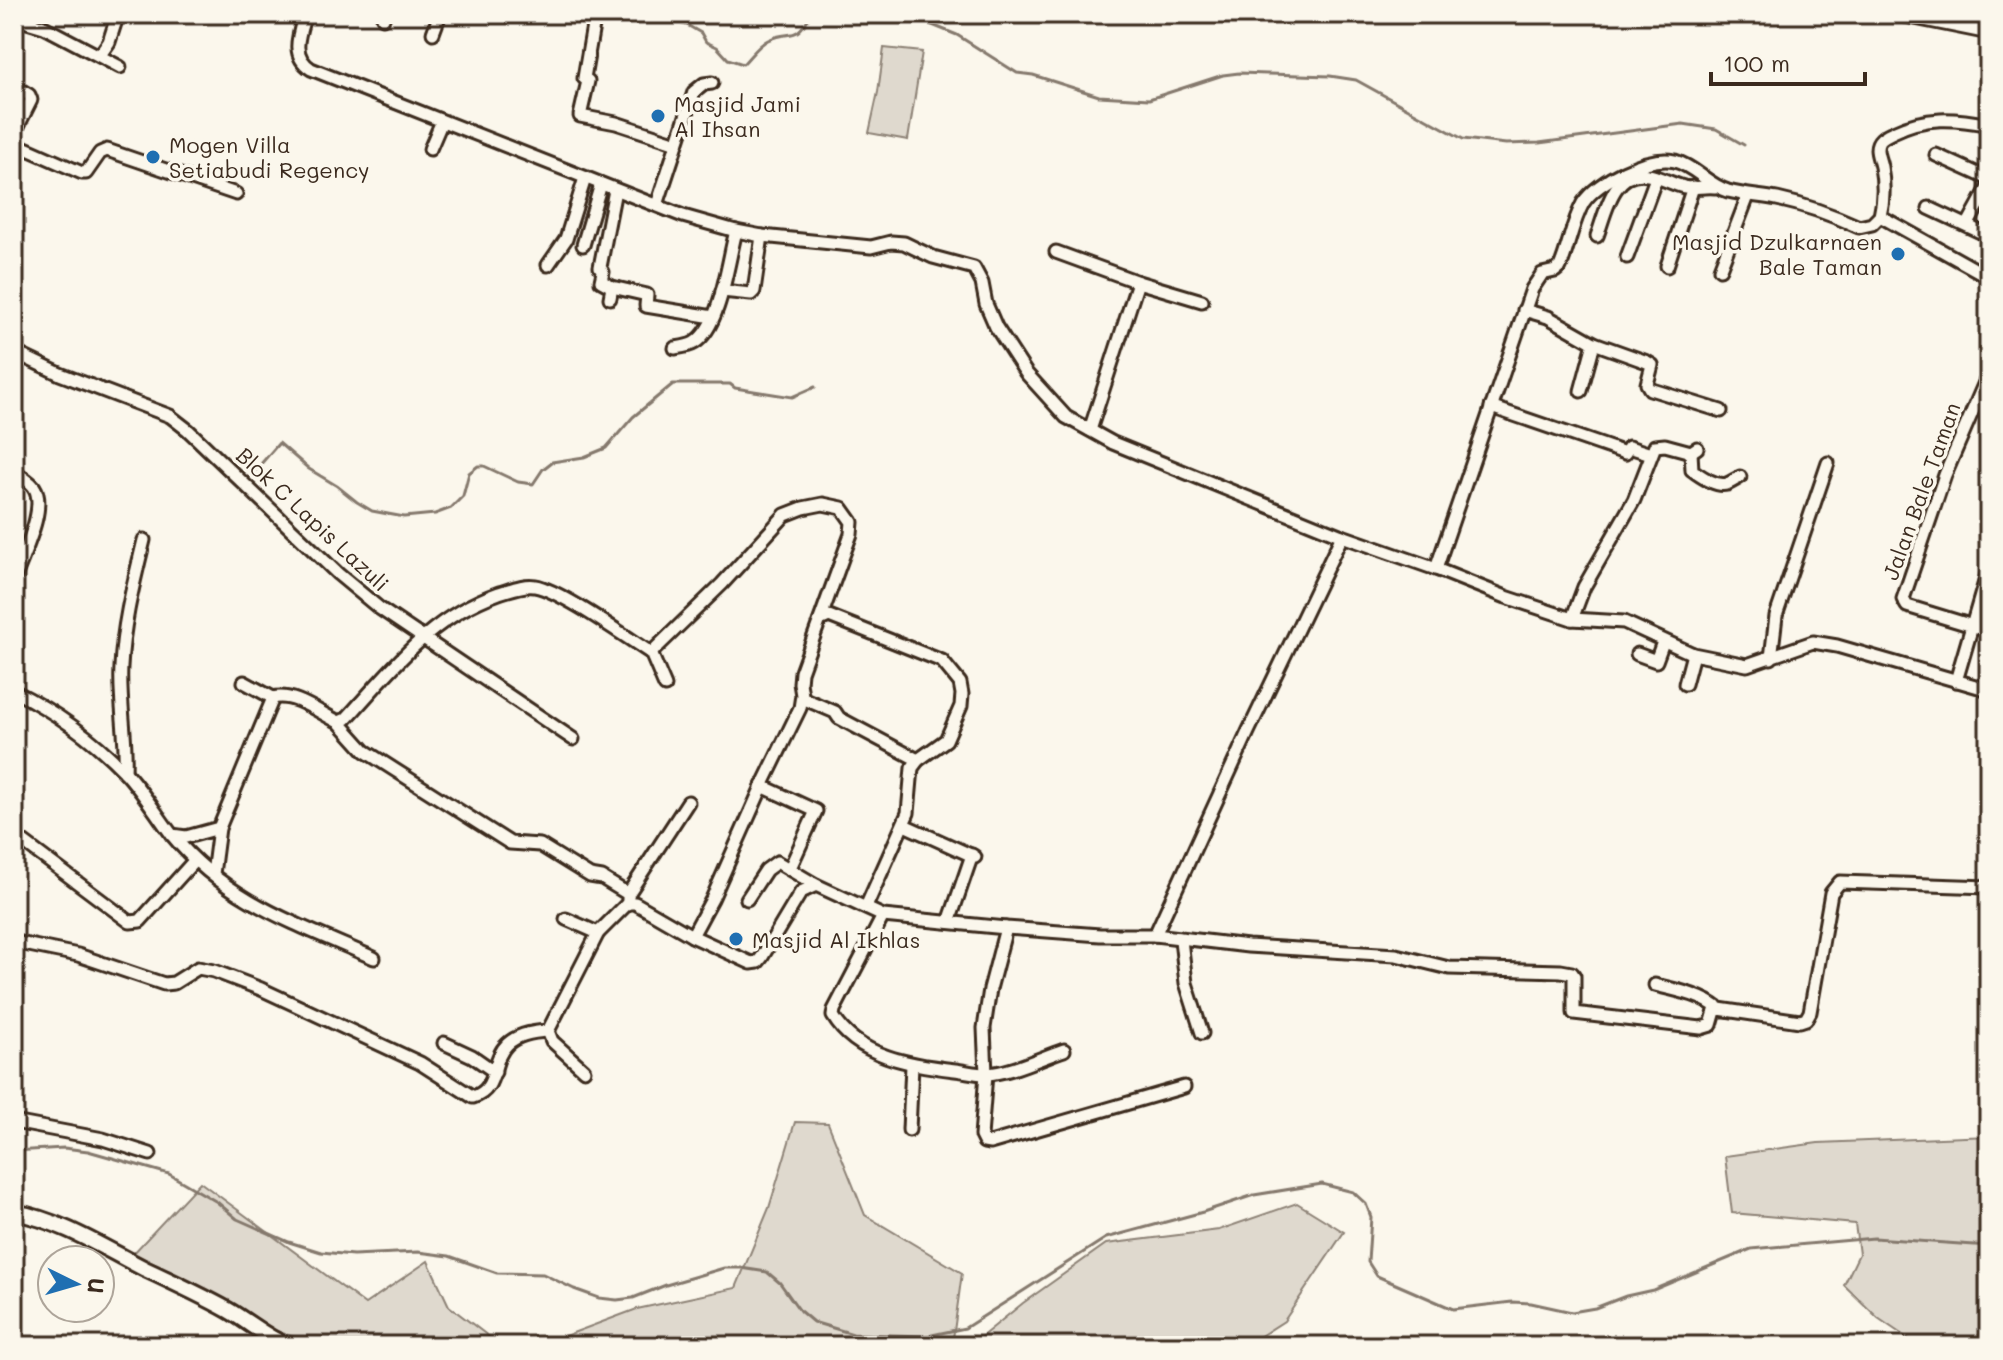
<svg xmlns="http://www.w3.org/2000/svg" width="2003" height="1360" viewBox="0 0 2003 1360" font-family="Mali,sans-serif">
	<rect width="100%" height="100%" fill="#fbf7ec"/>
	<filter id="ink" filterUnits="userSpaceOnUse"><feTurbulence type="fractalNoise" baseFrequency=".0125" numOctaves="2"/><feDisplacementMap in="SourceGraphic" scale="16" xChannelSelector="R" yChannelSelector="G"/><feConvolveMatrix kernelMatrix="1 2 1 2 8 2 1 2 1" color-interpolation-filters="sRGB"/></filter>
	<g filter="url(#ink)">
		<g fill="#dfd9ce" stroke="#8d8276" stroke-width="2">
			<path d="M884 48 922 52 908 140 869 133 878 92Z"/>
			<path d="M795 1122 828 1123 865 1215 962 1273 952 1346H538L637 1309 736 1288 769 1208Z"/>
			<path d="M1989 1136V1346H1919L1878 1318 1844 1285 1859 1254 1855 1224 1732 1213 1725 1156 1818 1143Z"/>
			<path d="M200 1182 365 1304 428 1261 449 1306 501 1346H319L271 1329 131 1256Z"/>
			<path d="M1297 1203 1344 1232 1284 1321 1245 1346H970L1023 1303 1106 1244 1219 1230Z"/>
		</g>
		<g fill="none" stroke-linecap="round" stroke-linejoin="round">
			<g stroke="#85796d" stroke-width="3">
				<path d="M615 14H623"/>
				<path d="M638 14 687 25 701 33 706 42 717 47 728 59 743 64C751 56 758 45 768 40 791 28 794 45 811 14"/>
				<path d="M905 14 957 35 1017 73 1033 75 1099 96 1149 99 1223 75 1239 73 1330 76 1356 80 1463 139 1506 144 1539 143 1683 124 1716 129 1744 145"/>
				<path d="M247 480 279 443 309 469 337 486 357 502 372 511 404 517 435 514 451 508 463 496 469 473 478 466H484L518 482 533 484 543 469 552 462 584 457 606 448 633 417 673 384H730L735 388 792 397 815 387"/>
				<path d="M14 1151 64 1148 88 1151 169 1174 217 1202 237 1219 289 1242 321 1252 353 1255 418 1252 449 1256 497 1273 543 1274 574 1289 599 1298 617 1300 633 1298 666 1285 724 1268H741L767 1272 780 1283 800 1311 813 1322 853 1334 927 1336 965 1328 1106 1238 1203 1212 1254 1195 1322 1184 1353 1192 1366 1204 1371 1217 1368 1262 1377 1276 1453 1309 1512 1302 1531 1303 1572 1312 1595 1308 1626 1296 1653 1290 1751 1249 1874 1238 1989 1246"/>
			</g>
			<g stroke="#3b2a1e" stroke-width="17">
				<g id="minor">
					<path d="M305 14C299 35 290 55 311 69L683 216 736 231 762 236 871 247 891 242 904 243 933 257 974 268 982 283 986 304 996 327 1026 373 1066 417 1113 443 1342 536 1436 569 1506 597 1572 619 1624 622 1693 654 1747 665 1813 642 1837 646 1989 690"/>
					<path d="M595 14 584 78 588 81 580 116 616 123 677 143"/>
					<path d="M1895 14 1989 33"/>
					<path d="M14 18 44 27 120 67"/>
					<path d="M383 18 385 14"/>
					<path d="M433 33 440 14"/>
					<path d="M100 55 109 42 118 14"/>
					<path d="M14 86 29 95 31 100 14 134"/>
					<path d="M14 143 82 173H86L100 153 107 150 236 194"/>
					<path d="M430 149 442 121"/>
					<path d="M1936 155 1989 179"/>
					<path d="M657 205 694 92 704 84 712 83"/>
					<path d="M1929 208 1989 236"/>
					<path d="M1880 216 1989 277"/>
					<path d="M1968 224 1989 186"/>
					<path d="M1597 236C1606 212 1613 168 1648 175 1660 177 1672 184 1684 187 1693 189 1704 186 1715 187"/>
					<path d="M583 245 601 184"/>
					<path d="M1056 252 1138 282 1202 301"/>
					<path d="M1627 257 1656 178"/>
					<path d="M548 265 566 239 585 178"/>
					<path d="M1667 266 1693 187"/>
					<path d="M1720 269 1748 196"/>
					<path d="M612 287 647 295 646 306 713 317"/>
					<path d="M722 291 751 294 754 291 762 236"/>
					<path d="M610 298 612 287 601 281 603 272 600 267 615 190"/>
					<path d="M1524 310 1548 317 1594 343 1647 362 1652 365 1647 384 1650 389 1721 411"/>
					<path d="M675 348C681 347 689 346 694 343 721 327 728 260 736 231"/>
					<path d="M14 352 60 374 170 416 188 430 338 574 379 608 573 739"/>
					<path d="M1989 373 1945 475 1903 599 1907 606 1989 631"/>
					<path d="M1581 391 1594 343"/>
					<path d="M1491 407 1625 453 1629 447 1651 454"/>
					<path d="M1090 430 1138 282"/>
					<path d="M1691 452 1692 470C1701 476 1715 487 1727 484 1732 482 1736 479 1740 477"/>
					<path d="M14 471C20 476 30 481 34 487 48 508 21 558 14 580"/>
					<path d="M1436 569 1532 289 1542 274 1555 271 1560 267C1569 246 1572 223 1583 203 1597 181 1648 155 1675 161 1696 167 1708 185 1728 191 1744 195 1760 196 1777 199 1805 205 1833 215 1859 227L1872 224 1880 216C1884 200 1884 183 1881 167 1880 161 1877 155 1877 149 1877 139 1885 136 1893 132 1926 116 1954 118 1989 125"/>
					<path d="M1572 619 1584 587 1634 500 1655 446 1665 445 1691 452 1697 448"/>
					<path d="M820 620 829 616 942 661 960 683 962 694 961 706 946 740 918 760 912 768 908 813 866 907"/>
					<path d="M651 653 665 686"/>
					<path d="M1637 654 1656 661 1663 642"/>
					<path d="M1771 658 1776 616 1828 463"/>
					<path d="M1956 681 1989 568"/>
					<path d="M244 682 273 698C294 692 321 714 339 722L346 719C395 666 429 618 499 593 510 590 523 584 535 586 560 590 626 637 651 653L722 584 785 515 803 508 823 504 842 508 852 522 851 534 801 672 800 683 802 695 800 708 764 782 712 899 692 936"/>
					<path d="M1685 684 1693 654"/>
					<path d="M14 691C56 712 91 737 124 771 142 790 156 814 172 835L186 837 219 828 273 698"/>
					<path d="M802 698 835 712 839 718 918 760"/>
					<path d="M339 722 365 751 510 843 540 845 590 876 602 878 628 894V903"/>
					<path d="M125 772C127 737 119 702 121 667 123 623 134 582 144 540"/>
					<path d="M762 786 816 811 790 868"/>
					<path d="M904 825 975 857"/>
					<path d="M14 835 130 922 140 921 194 861"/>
					<path d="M172 835C227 902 297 924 374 958"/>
					<path d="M213 874 219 828"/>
					<path d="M628 894 688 802"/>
					<path d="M747 899 766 870 777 862 816 885"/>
					<path d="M883 916 834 1010 833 1016C857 1057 912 1065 955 1070 965 1071 976 1074 986 1074 1011 1073 1040 1058 1064 1050"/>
					<path d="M566 919 598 933"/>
					<path d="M949 922 972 855"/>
					<path d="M1006 928 990 989 984 1028 986 1074 981 1136 984 1142 990 1143 1184 1087"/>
					<path d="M1155 935 1248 732 1342 536"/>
					<path d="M1181 940 1186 983 1202 1033"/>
					<path d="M14 942 78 955 164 984 174 983 198 968 214 971 261 989 420 1063 473 1097C510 1086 476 1034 548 1031L598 933 628 903H635L692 936 751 963 758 962 762 957 801 892 816 885 883 916 1006 928 1100 935H1155L1248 946 1396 955 1449 968 1561 971 1572 973 1574 976V1013L1701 1028 1711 1025 1715 1011 1719 1009 1800 1021 1806 1019 1810 1012 1831 893 1840 882 1989 887"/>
					<path d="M1655 985C1676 990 1703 995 1719 1009"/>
					<path d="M548 1031 552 1041 584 1070"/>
					<path d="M444 1043 472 1056 495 1072"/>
					<path d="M14 1122 103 1139 150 1154"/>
					<path d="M909 1130 912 1065"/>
				</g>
			</g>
			<g stroke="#3b2a1e" stroke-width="20">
				<path id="major" d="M14 1212C62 1221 102 1247 145 1269 173 1282 201 1295 228 1310 249 1322 265 1337 287 1346"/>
			</g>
			<use href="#minor" stroke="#fbf7ec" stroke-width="11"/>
			<use href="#major" stroke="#fbf7ec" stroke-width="14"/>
		</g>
	</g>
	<g fill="#1f6fb2" stroke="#fbf7ec" stroke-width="3">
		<circle cx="658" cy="116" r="8"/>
		<circle cx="153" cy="157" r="8"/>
		<circle cx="1898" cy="254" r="8"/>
		<circle cx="736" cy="939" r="8"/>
	</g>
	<g text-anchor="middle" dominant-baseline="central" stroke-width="7" stroke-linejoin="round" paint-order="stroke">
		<g font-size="22" fill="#3b2a1e" stroke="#fbf7ec" text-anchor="start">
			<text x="674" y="103">Masjid Jami<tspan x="674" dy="25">Al Ihsan</tspan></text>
			<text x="169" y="144">Mogen Villa<tspan x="169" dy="25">Setiabudi Regency</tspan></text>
			<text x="1882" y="241" text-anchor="end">Masjid Dzulkarnaen<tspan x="1882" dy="25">Bale Taman</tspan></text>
			<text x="752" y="939">Masjid Al Ikhlas</text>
		</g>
		<g font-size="22" fill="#3b2a1e" stroke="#fbf7ec">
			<text transform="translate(1921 491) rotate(-70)">Jalan Bale Taman</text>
			<text transform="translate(313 519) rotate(43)">Blok C Lapis Lazuli</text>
		</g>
	</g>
	<rect width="2003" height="1360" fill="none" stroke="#fbf7ec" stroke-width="48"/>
	<rect x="24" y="24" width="1955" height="1312" fill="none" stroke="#3b2a1e" stroke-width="3" filter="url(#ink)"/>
	<g transform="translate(76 1284) rotate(95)"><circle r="38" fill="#fbf7ec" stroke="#aea59a" stroke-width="2"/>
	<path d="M0-6L14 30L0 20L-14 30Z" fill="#1f6fb2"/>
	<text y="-12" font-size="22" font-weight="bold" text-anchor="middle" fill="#3b2a1e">U</text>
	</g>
	<path d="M1711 72v12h154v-12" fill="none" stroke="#3b2a1e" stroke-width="4"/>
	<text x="1723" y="72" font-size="24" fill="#3b2a1e" stroke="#fbf7ec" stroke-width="6" paint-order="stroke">100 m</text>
</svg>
